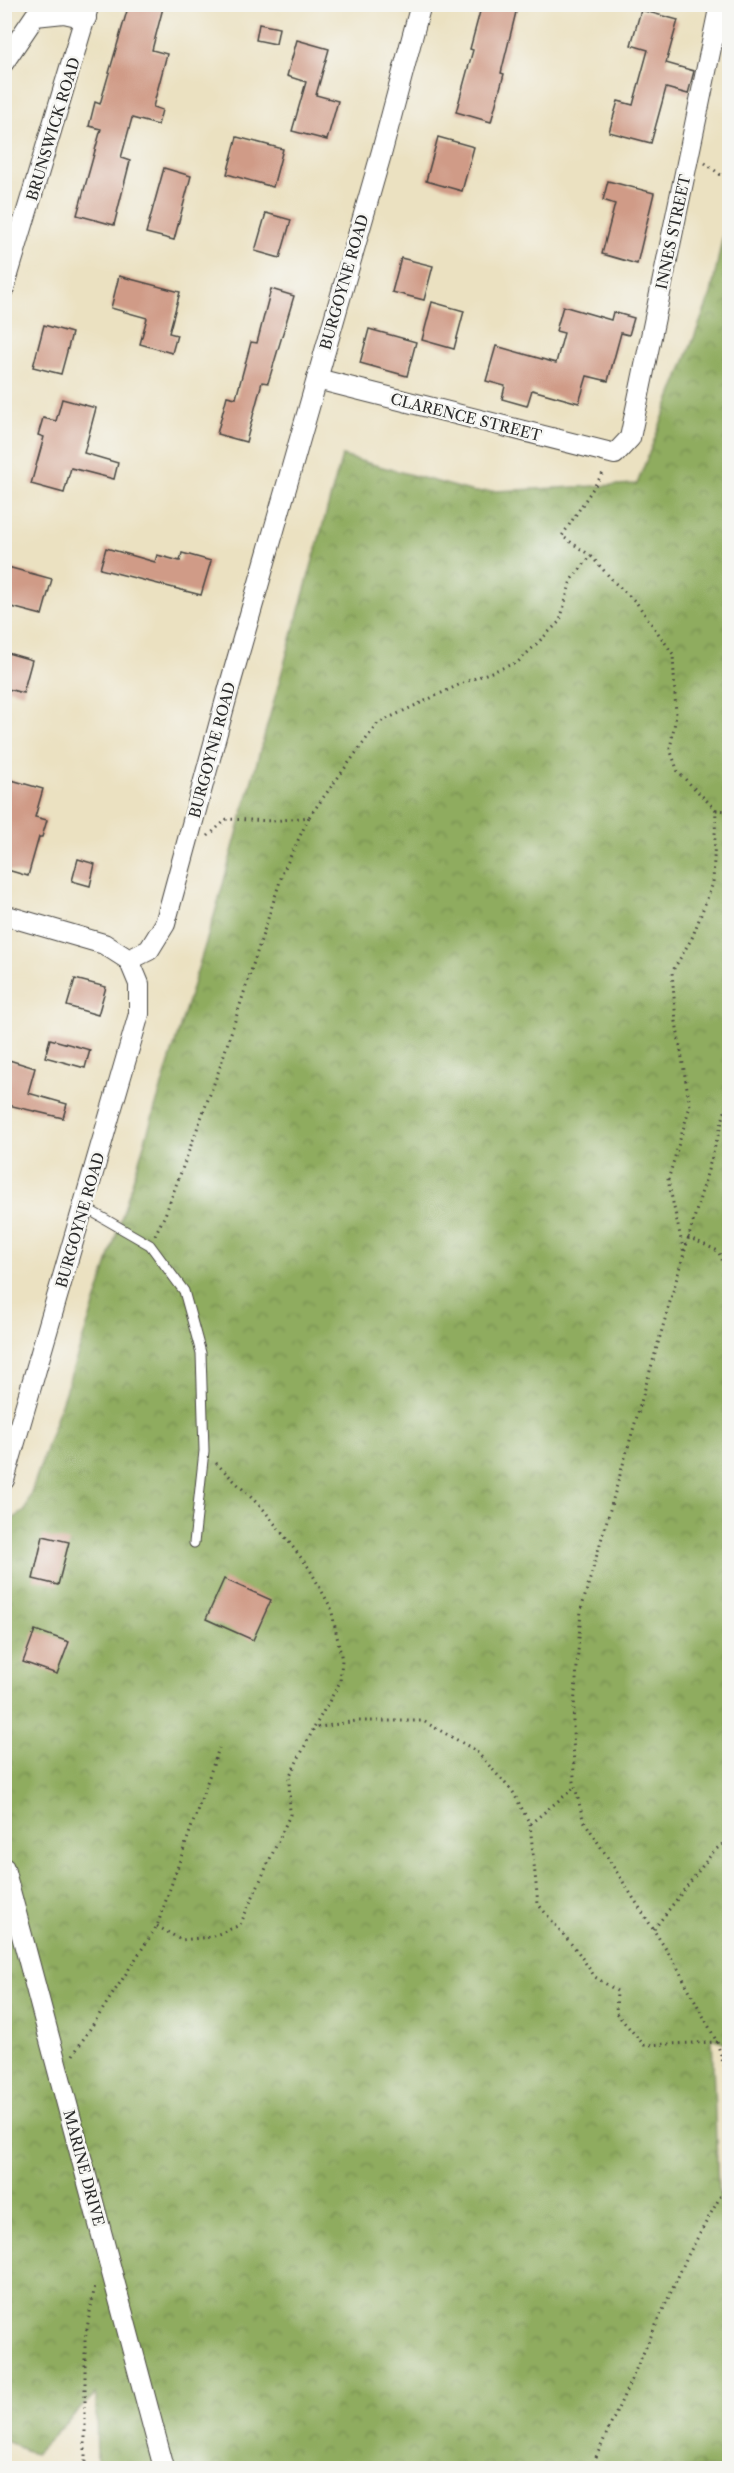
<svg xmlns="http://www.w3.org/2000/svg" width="734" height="2473" viewBox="0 0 734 2473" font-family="'Libre Caslon Text',serif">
	<defs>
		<pattern id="forest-crowns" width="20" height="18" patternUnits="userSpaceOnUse" patternTransform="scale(1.5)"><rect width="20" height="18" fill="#8fac5f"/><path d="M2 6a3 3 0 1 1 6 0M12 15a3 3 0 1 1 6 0" fill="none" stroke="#758c4f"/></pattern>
	</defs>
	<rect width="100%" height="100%" fill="#f6f6f2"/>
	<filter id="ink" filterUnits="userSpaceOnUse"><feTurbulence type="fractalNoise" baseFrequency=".0167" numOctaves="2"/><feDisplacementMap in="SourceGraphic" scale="12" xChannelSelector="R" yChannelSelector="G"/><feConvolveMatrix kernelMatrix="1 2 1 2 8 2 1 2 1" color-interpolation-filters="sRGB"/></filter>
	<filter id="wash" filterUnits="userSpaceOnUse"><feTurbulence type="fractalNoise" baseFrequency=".008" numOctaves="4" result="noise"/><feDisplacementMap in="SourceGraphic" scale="24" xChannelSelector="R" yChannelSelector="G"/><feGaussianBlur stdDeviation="1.35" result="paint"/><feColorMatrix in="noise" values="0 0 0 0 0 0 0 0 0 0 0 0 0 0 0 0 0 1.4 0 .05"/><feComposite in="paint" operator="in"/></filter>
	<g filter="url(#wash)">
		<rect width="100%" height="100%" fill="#ebe1c1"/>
		<path fill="url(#forest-crowns)" stroke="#5d6c45" stroke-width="1.5" d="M729 206V2044L712 2038 718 2189 730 2229 729 2468H97L96 2393 35 2454 5 2441V1524L25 1511 98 1294 215 913 342 456 474 492 637 484 711 294Z"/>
		<g id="blocks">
			<g fill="#d09b87">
				<path d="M129 4H164L152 50 167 54 153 107 162 110 158 125 132 118 121 158 130 161 114 225 77 215 101 129 89 126 95 102 100 104Z"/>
				<path d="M482 4H518L501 73 504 74 491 122 456 112 473 50 470 49Z"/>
				<path d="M641 10 678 20 666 63 694 71 688 94 666 88 651 143 609 132 618 101 633 105 648 50 631 45Z"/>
				<path d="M259 24 279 28 276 44 256 40Z"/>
				<path d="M297 40 329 49 316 95 338 101 327 140 292 131 306 82 287 76Z"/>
				<path d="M237 137 283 149 273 187 227 174Z"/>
				<path d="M438 137 474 147 462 191 426 181Z"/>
				<path d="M164 168 191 176 174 240 146 233Z"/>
				<path d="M608 181 654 193 637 264 602 254 615 204 603 200Z"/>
				<path d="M266 213 291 220 280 258 255 251Z"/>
				<path d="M401 258 433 266 424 300 392 292Z"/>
				<path d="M119 276 180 292 169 333 177 335 172 353 140 344 147 318 111 308Z"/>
				<path d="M271 289 294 296 268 383 262 382 246 442 217 434 227 396 236 398 251 342 257 343Z"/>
				<path d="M432 302 464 311 454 349 422 340Z"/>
				<path d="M563 306 611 320 613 312 634 318 629 335 621 333 608 381 587 376 579 403 532 390 527 406 502 399 505 386 486 381 496 346 556 363 564 333 556 331Z"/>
				<path d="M44 325 72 333 61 374 33 367Z"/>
				<path d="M369 329 416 342 407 376 360 363Z"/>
				<path d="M62 399 96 408 84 453 118 463 114 479 71 468 64 493 31 484 44 437 38 435 43 418 56 421Z"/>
				<path d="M106 548 155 562 157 555 180 561 182 553 211 561 201 595 100 569Z"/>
				<path d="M4 566 52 579 42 615 4 605Z"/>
				<path d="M4 652 32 660 23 693 4 688Z"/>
				<path d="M8 779 43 789 35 817 47 820 42 837H39L28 876 4 869V791Z"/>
				<path d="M78 859 95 864 90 886 72 881Z"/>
				<path d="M75 979 106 987 98 1015 67 1006Z"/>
				<path d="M50 1039 90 1050 85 1068 45 1057Z"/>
				<path d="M9 1060 35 1068 28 1093 67 1104 63 1118 4 1104V1076Z"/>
				<path d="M43 1536 69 1542 58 1585 33 1579Z"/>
				<path d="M224 1579 271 1600 253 1640 206 1619Z"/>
				<path d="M35 1630 69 1642 57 1674 23 1662Z"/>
			</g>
		</g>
	</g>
	<g filter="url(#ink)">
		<use href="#blocks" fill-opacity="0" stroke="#484642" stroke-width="1.5"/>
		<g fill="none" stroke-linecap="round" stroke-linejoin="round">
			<g stroke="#484642" stroke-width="11">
				<path id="lane" d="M84 1207 150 1245 184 1291 201 1353 204 1451 194 1543"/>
			</g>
			<g stroke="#484642" stroke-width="22">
				<g id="street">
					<path d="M4 62 35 16 64 13 86 18"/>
					<path d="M4 288 89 4"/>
					<path d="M317 379 615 454 630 438 720 4"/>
					<path d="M4 915 104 944 129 960"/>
					<path d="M129 960 149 950 165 924 231 681 382 151 421 4"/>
					<path d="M4 1480 139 1014V984L129 960"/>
					<path d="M4 1868 164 2468"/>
				</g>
			</g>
			<g stroke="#484642" stroke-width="3" stroke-dasharray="1.5 4.5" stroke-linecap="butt">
				<path d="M705 163 730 182"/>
				<path d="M591 556 562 536 605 470"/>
				<path d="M716 810 730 811"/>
				<path d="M208 836 227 819 273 821 309 817 378 723 465 682 518 662 560 621 571 580 591 556 615 583 636 602 673 654 676 716 670 749 678 772 716 810 713 883 692 938 672 972 676 1022 690 1106 668 1180 684 1253"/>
				<path d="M729 1094 730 992"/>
				<path d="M730 1094 581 1610 573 1722 574 1782 583 1819 676 1965 717 2042 727 2076 730 2112"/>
				<path d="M155 1235 165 1215 219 1070 283 872 309 817"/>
				<path d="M688 1237 718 1251 730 1277"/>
				<path d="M216 1463 264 1510 309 1568 331 1608 342 1660 340 1682 314 1728 356 1721H423L475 1750 513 1792 530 1824 538 1904 578 1952 595 1977 617 1991 616 2013 644 2045 717 2042"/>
				<path d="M530 1824 575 1787"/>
				<path d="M157 1926 181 1940 211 1937 240 1925 290 1815 289 1777 314 1728"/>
				<path d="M654 1929 714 1851 730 1838"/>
				<path d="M73 2055 157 1926 219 1748"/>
				<path d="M730 2128 727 2184 730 2188"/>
				<path d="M85 2468V2339L95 2285"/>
				<path d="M591 2468 687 2257 727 2184"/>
			</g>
			<use href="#lane" stroke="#fff" stroke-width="9"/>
			<use href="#street" stroke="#fff" stroke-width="20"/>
		</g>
	</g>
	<g text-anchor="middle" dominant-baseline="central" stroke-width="5" stroke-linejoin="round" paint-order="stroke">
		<g font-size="15" fill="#2b2b2b" stroke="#f6f6f2">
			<text transform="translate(53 129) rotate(-73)">BRUNSWICK ROAD</text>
			<text transform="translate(673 232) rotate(-78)">INNES STREET</text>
			<text transform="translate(344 282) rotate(-74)">BURGOYNE ROAD</text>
			<text transform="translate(466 417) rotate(14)">CLARENCE STREET</text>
			<text transform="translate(212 750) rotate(-75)">BURGOYNE ROAD</text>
			<text transform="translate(80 1220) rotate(-74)">BURGOYNE ROAD</text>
			<text transform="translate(84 2168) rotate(75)">MARINE DRIVE</text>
		</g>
	</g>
	<rect width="734" height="2473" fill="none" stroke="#f6f6f2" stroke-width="24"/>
</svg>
